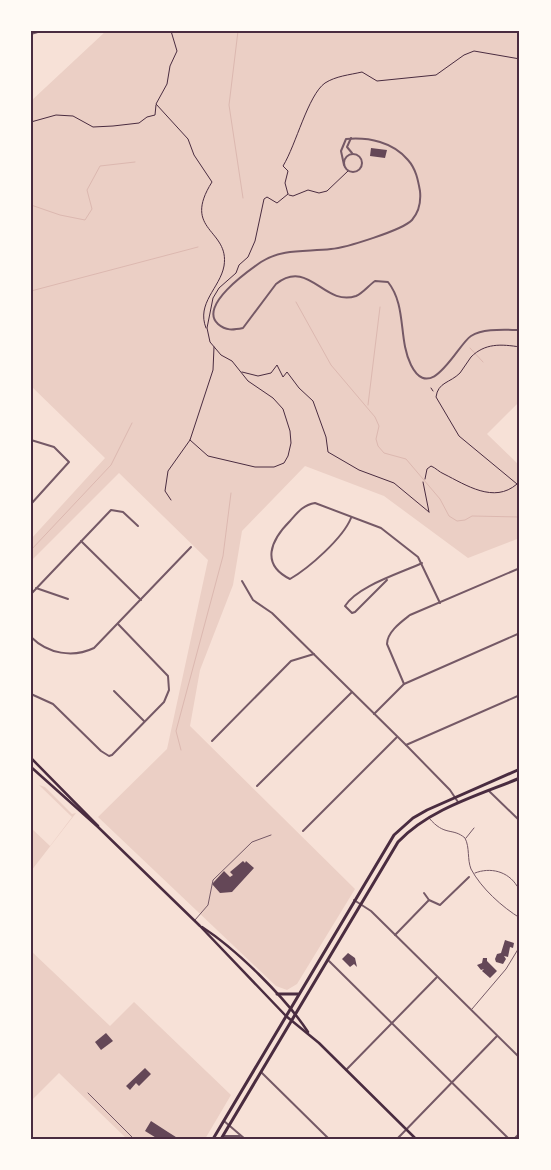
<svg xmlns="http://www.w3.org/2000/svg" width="551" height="1170" viewBox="0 0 551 1170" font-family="Mulish,sans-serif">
	<rect width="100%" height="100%" fill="#f7e1d7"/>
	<g fill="#ebcfc5">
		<path d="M106 31H520V401L487 434 520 466V538L468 558 384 496 305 466 242 531 233 585 200 670 190 726 355 889 297 984 287 990 276 986 98 817 167 749 208 560 119 473 31 561V539L105 458 31 386V101Z"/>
		<path d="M39 785 45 787 72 814 76 813 31 871V828L50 846 72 817Z"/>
		<path d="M31 951 110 1026 134 1002 231 1095 205 1139H127L59 1073 31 1101Z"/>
	</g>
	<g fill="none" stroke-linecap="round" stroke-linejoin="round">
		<g stroke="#dcb8b0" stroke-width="1">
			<path d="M238 31 229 105 243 198"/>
			<path d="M31 205 60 215 85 220 92 209 87 190 100 166 135 162"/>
			<path d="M31 291 198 247"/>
			<path d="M296 302 331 365 375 417 379 426 376 439 378 446 384 453 406 459 440 499 449 516 457 521 465 520 472 516 520 517"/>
			<path d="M470 348 483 362"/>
			<path d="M368 405 380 307"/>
			<path d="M31 550 111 465 132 423"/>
			<path d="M181 750 176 731 223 556 231 493"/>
		</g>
	</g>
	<g fill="#644757">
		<path d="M371 148 387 150 385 158 370 156Z"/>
		<path d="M243 861 245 863 246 861 254 868 232 892 220 893 212 884 224 871 230 877 233 875 230 872Z"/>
		<path d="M505 940 514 943 513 948 510 947 508 957 504 956 506 959 503 964 496 962 495 959 497 954 501 953Z"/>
		<path d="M348 953 355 958 357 967 354 964 350 967 342 959Z"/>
		<path d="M483 958H487V961L497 971 490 978 482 971 484 969 481 970 477 965 482 963Z"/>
		<path d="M106 1033 113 1041 101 1050 95 1042Z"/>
		<path d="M145 1068 151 1074 139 1086 136 1083 130 1090 126 1086Z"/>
		<path d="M151 1121 168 1132 179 1139H158L145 1131Z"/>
	</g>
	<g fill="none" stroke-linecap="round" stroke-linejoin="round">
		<g stroke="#4a2c40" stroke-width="1">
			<path d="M171 31 177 51 170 66 167 84 156 104 188 139 194 155 212 182C181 231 230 229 224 266 220 288 196 303 206 328"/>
			<path d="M31 122 56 115 73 116 93 127 113 126 139 123 147 117 155 115 156 105"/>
			<path d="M288 194 285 183 288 171 283 166C296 145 308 95 325 83 336 76 349 75 362 72L377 81 436 75 464 55 474 51 520 59"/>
			<path d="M289 195 293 196 308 190 319 193 327 191 348 171"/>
			<path d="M242 372 258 376 271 373 277 365 283 377 287 372 299 388 313 401 326 437 328 452 359 470 394 483 429 512"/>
			<path d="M431 388 433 391"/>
			<path d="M190 440 208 456 255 467H274L284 463 288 456 291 443 290 431 283 409 273 398 248 381 232 361 221 355 210 342 207 328 213 298 219 288 236 273 239 265 248 257 255 241 264 199 267 197 277 203 288 194"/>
			<path d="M425 479 427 469 431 466C436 468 439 472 444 474 466 485 494 504 517 484L459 436 436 397C438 382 450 383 460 373 464 368 467 362 471 357 485 343 501 344 520 347"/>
			<path d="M423 482 429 512"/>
			<path d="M171 500 165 491 168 471 190 440 213 370 214 347"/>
		</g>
		<g stroke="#755966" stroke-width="1">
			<path d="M429 818C445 837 452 827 465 838 470 848 467 859 471 869 481 888 502 907 520 918"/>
			<path d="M466 838 474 828"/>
			<path d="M475 873C490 867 508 871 517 886"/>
			<path d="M195 920 208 905 213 880 252 842 271 835"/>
			<path d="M472 1009 506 969 520 946"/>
			<path d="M88 1093 134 1139"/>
		</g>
		<g stroke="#755966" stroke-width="2">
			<path d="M31 34 41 31"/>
			<path d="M351 138 347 147 352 153"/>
			<circle cx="353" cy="163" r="9"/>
			<path d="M344 165 341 151 346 139C369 137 393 142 408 160 416 169 418 180 420 191 421 201 419 212 412 220 403 230 345 248 331 249 306 252 283 248 261 262 248 271 198 306 218 324 226 331 233 330 243 328L276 284C309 258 324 307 356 296 363 293 369 285 375 281L388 282C407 306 398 339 411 365 431 405 457 345 471 336 484 328 505 330 520 330"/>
			<path d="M31 440 54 447 69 462 31 504"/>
			<path d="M351 518C343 538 309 568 290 579 260 564 271 540 290 521 298 512 303 505 315 503L381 528 418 557 440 603"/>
			<path d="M81 541 141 600"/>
			<path d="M387 580 355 612 352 613 345 606C357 586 401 573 422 563"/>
			<path d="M242 581 253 600 272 613 406 745 450 790 458 802"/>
			<path d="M36 588 68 599"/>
			<path d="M31 594 111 510 123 512 138 526"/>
			<path d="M31 637C48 654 73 658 94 648L191 547"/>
			<path d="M404 684 387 644C387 632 401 622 410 615L520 568"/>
			<path d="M114 691 144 721"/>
			<path d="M31 694 53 704 101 751 109 756 112 755 164 702 169 690 168 676 118 624"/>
			<path d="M374 714 404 684 520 633"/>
			<path d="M212 741 291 661 314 654"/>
			<path d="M406 745 520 695"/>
			<path d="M257 786 352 692"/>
			<path d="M489 791 520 821"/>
			<path d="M303 831 397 737"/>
			<path d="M424 893 429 900 440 905 469 877"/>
			<path d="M354 900 371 911 520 1058"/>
			<path d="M395 935 429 900"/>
			<path d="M329 961 509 1139"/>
			<path d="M346 1070 437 977"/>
			<path d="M261 1072 329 1139"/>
			<path d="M224 1121 245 1139"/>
			<path d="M223 1136H240"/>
			<path d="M397 1139 497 1036"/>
			<path d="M514 1139 520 1133"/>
		</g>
		<g stroke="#4a2c40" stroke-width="2.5">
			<path d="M31 758 98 826"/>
			<path d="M31 767 98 827 200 926 286 1016 319 1043 416 1139"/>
			<path d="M202 927C236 949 286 998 308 1032"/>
		</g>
		<g stroke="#4a2c40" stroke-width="3">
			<path d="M277 994H298"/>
			<path d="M213 1139 394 835 413 818 427 810 520 769"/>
			<path d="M221 1139 398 842C429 809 479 795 520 778"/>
		</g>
	</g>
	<rect width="551" height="1170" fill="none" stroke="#fffaf5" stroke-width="65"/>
	<rect x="32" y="32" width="486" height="1106" fill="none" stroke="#4a2c40" stroke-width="2"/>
</svg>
